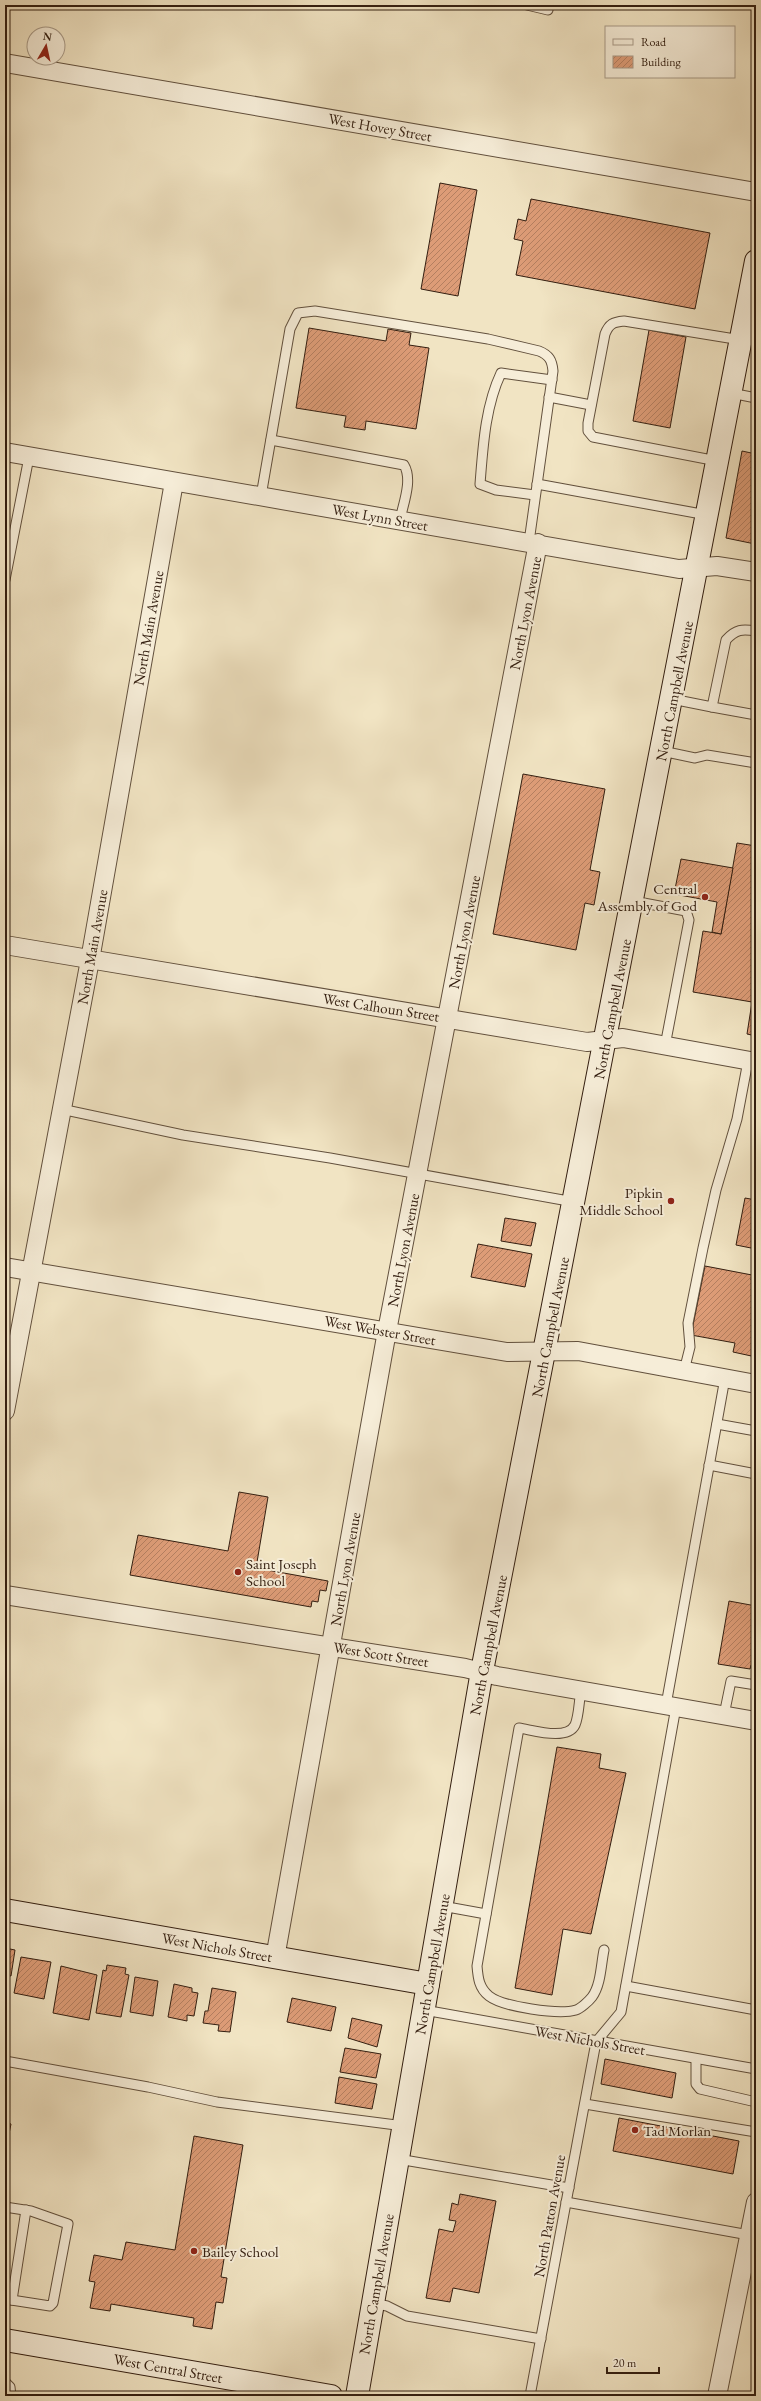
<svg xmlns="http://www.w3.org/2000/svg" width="761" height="2401" viewBox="0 0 761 2401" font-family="'EB Garamond',serif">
	<defs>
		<pattern id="building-hatch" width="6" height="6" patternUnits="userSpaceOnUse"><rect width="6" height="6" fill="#dd9c77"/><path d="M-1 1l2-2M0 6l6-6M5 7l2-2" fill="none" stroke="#b47f60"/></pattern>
	</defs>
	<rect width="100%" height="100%" fill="#f1e4c3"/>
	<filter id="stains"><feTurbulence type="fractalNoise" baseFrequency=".005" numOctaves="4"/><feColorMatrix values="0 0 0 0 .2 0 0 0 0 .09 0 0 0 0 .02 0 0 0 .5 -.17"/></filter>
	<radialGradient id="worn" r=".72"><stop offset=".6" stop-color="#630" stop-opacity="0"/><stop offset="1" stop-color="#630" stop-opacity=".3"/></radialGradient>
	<g fill="url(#building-hatch)" stroke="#331e10">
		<path d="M440 183 477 190 458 296 421 289Z"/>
		<path d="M531 199 710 233 695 309 516 275 523 241 514 239 518 219 526 221Z"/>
		<path d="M309 328 386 341 388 329 411 333 409 345 429 348 416 429 366 421 365 430 344 427 346 416 296 408Z"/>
		<path d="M649 330 686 337 670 428 633 421Z"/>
		<path d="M742 451 756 454 755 544 726 538Z"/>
		<path d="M523 774 605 789 590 870 600 872 594 905 585 903 576 950 493 934Z"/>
		<path d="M737 843 756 846V1036L747 1034 752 1002 693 992 703 931 721 934Z"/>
		<path d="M681 859 733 868 721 934 712 932 717 902 674 894Z"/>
		<path d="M745 1198 756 1200V1249L736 1245Z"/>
		<path d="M505 1218 536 1223 531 1246 501 1241Z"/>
		<path d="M478 1244 532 1254 525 1287 471 1277Z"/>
		<path d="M705 1266 752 1275 751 1280 756 1281V1357L733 1352 735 1343 691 1335Z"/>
		<path d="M239 1492 268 1497 256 1568 328 1581 326 1591 320 1590 318 1602 312 1601 311 1607 130 1575 138 1535 228 1551Z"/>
		<path d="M729 1601 756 1606V1666L751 1665 750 1669 718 1664Z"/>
		<path d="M557 1747 601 1754 599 1768 626 1773 591 1934 563 1929 552 1995 515 1988Z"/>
		<path d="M5 1948 15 1950 11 1976 5 1975Z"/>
		<path d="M21 1957 51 1962 44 1999 14 1993Z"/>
		<path d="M107 1965 126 1968 125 1974 129 1975 121 2017 96 2013 103 1970 106 1971Z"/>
		<path d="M61 1966 97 1975 89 2020 53 2013Z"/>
		<path d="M135 1977 158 1981 153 2016 130 2012Z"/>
		<path d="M174 1984 192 1988V1992L198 1993 194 2016 187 2015V2021L168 2017Z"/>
		<path d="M212 1988 236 1992 230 2032 218 2031 219 2025 203 2023 205 2011H208Z"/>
		<path d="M292 1998 336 2007 331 2031 287 2022Z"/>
		<path d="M352 2018 382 2025 377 2047 348 2038Z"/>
		<path d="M345 2048 381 2054 376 2078 340 2072Z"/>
		<path d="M605 2059 676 2073 672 2098 601 2084Z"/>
		<path d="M339 2077 377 2084 372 2109 335 2103Z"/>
		<path d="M619 2118 739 2141 733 2174 613 2151Z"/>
		<path d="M5 2122 11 2124 6 2149H5Z"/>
		<path d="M194 2136 243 2145 221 2277 227 2278 223 2303 216 2302 212 2329 193 2326 194 2318 111 2304 110 2311 90 2308 95 2282 89 2281 94 2255 122 2260 126 2242 175 2250Z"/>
		<path d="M460 2194 496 2201 479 2293 453 2288 450 2302 426 2298 439 2229 453 2232 456 2221 449 2220 452 2203 458 2205Z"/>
	</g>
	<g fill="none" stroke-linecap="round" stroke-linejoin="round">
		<g stroke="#62503d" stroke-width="11">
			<g id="lane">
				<path d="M527 5 548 10"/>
				<path d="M731 393 756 398"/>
				<path d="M549 397 591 405"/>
				<path d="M271 440 404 465C413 480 403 504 400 520"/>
				<path d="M717 461 593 437 588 431V423L605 334C609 324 613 322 624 321L741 340"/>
				<path d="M537 484 707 515"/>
				<path d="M535 495 496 490 480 484C483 447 485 407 501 373L552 380"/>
				<path d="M261 496 290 329 298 313 315 311 488 339 539 351C549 355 552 360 553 371L529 542"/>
				<path d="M5 580 29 457"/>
				<path d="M672 699 712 707 726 640C736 629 742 629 756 631"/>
				<path d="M712 707 756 715"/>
				<path d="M662 751 695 758 707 755 756 763"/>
				<path d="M633 901 686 911 689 920 665 1046"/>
				<path d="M61 1109 183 1135 330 1158 574 1202"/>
				<path d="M684 1371 690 1347 688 1323 703 1248 716 1190 737 1119 748 1061"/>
				<path d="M717 1424 756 1431"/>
				<path d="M709 1465 756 1474"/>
				<path d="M581 1691C579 1700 579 1716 575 1725 567 1741 533 1730 519 1728L477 1966C478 1978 479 1988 489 1996 503 2007 559 2015 576 2010 580 2009 589 2001 592 1997 601 1985 601 1964 604 1950"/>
				<path d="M666 1705 725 1378"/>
				<path d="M724 1715 731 1681 756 1685"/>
				<path d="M442 1906 486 1914"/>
				<path d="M626 1986 756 2010"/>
				<path d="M424 2010 756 2069"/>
				<path d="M696 2059V2084L700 2089 756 2102"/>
				<path d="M5 2061 148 2087 217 2102 404 2126"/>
				<path d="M585 2104 756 2132"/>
				<path d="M398 2159 569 2188"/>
				<path d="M566 2202 749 2235"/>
				<path d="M5 2207 31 2211 68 2224 53 2303 50 2306 5 2299"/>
				<path d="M12 2300 26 2210"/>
				<path d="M373 2303 387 2306 407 2316 541 2339"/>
				<path d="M5 2382 10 2387 11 2396"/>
				<path d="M530 2396 596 2042 621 2012 676 1707"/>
			</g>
		</g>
		<g stroke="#62503d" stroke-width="20">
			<g id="street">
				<path d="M5 63 756 192"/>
				<path d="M5 452 679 569 717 566 756 572"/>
				<path d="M5 945 587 1042 623 1038 756 1062"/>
				<path d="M5 1267 507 1352 578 1351 756 1384"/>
				<path d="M5 1411 90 960 174 482"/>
				<path d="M5 1595 465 1668 497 1676 756 1721"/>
				<path d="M275 1958 387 1331 538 543"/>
				<path d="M717 2396 756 2202"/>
			</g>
		</g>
		<g stroke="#331e10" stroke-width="24">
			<g id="secondary">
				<path d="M5 1910 428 1984"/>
				<path d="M5 2340 331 2396"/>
				<path d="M357 2396 482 1671 756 261"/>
			</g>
		</g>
		<path stroke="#331e10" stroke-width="2.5" stroke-dasharray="1 2" stroke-linecap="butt" d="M754 2322H756"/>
		<use href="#lane" stroke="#f6edd8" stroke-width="9"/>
		<use href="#street" stroke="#f6edd8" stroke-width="18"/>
		<use href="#secondary" stroke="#f6edd8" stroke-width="22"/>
	</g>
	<g fill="#8f2418" stroke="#f6edd8" stroke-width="1.5">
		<circle cx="705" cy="897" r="4"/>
		<circle cx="671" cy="1201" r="4"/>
		<circle cx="238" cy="1572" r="4"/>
		<circle cx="635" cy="2130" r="4"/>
		<circle cx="194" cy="2251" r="4"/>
	</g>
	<g text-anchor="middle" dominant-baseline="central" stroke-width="4" stroke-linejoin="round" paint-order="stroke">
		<g font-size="15" fill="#331e10" stroke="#f6edd8">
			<text transform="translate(380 127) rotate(10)">West Hovey Street</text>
			<text transform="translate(380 517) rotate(10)">West Lynn Street</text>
			<text transform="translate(525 613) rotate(-79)">North Lyon Avenue</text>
			<text transform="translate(148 628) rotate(-80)">North Main Avenue</text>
			<text transform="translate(674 691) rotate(-79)">North Campbell Avenue</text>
			<text transform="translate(464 932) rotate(-79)">North Lyon Avenue</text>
			<text transform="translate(92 947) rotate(-80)">North Main Avenue</text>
			<text transform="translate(381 1007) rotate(9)">West Calhoun Street</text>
			<text transform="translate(612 1009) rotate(-79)">North Campbell Avenue</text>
			<text transform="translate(403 1250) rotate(-79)">North Lyon Avenue</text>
			<text transform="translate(550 1327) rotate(-79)">North Campbell Avenue</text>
			<text transform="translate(380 1330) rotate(10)">West Webster Street</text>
			<text transform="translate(345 1569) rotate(-80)">North Lyon Avenue</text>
			<text transform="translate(488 1645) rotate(-79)">North Campbell Avenue</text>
			<text transform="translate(381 1654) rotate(9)">West Scott Street</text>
			<text transform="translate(217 1947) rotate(10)">West Nichols Street</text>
			<text transform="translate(432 1964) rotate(-80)">North Campbell Avenue</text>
			<text transform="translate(590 2040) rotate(10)">West Nichols Street</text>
			<text transform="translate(549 2216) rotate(-80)">North Patton Avenue</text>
			<text transform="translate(376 2284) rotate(-80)">North Campbell Avenue</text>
			<text transform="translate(168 2368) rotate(10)">West Central Street</text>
		</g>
		<g font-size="15" fill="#331e10" stroke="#f6edd8" text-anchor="start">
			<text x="697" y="888" text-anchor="end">Central<tspan x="697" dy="17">Assembly of God</tspan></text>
			<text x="663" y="1192" text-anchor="end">Pipkin<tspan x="663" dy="17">Middle School</tspan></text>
			<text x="246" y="1563">Saint Joseph<tspan x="246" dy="17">School</tspan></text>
			<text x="643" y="2130">Tad Morlan</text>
			<text x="202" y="2251">Bailey School</text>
		</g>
	</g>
	<rect width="761" height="2401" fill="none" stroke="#f1e4c3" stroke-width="20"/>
	<rect x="6" y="6" width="749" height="2389" fill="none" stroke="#331e10" stroke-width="2"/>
	<rect x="10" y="10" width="741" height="2381" fill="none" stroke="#331e10"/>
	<rect x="605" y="26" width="130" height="52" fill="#f6edd8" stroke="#a89a88"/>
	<rect x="613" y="39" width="20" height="6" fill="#f6edd8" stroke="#a89a88"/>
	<text x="641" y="46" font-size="12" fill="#331e10">Road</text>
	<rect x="613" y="56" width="20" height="12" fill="url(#building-hatch)" stroke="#a89a88"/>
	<text x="641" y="66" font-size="12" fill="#331e10">Building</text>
	<g transform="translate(46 46) rotate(9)"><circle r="19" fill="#f6edd8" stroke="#a89a88"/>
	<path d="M0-3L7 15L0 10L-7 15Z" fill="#8f2418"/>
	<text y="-6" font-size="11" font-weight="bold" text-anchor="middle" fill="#331e10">N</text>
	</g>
	<path d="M607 2367v6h52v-6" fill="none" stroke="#331e10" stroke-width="2"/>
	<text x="613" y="2367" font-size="12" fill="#331e10" stroke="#f6edd8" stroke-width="3" paint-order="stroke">20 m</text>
	<rect width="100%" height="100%" filter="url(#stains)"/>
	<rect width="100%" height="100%" fill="url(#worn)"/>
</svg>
